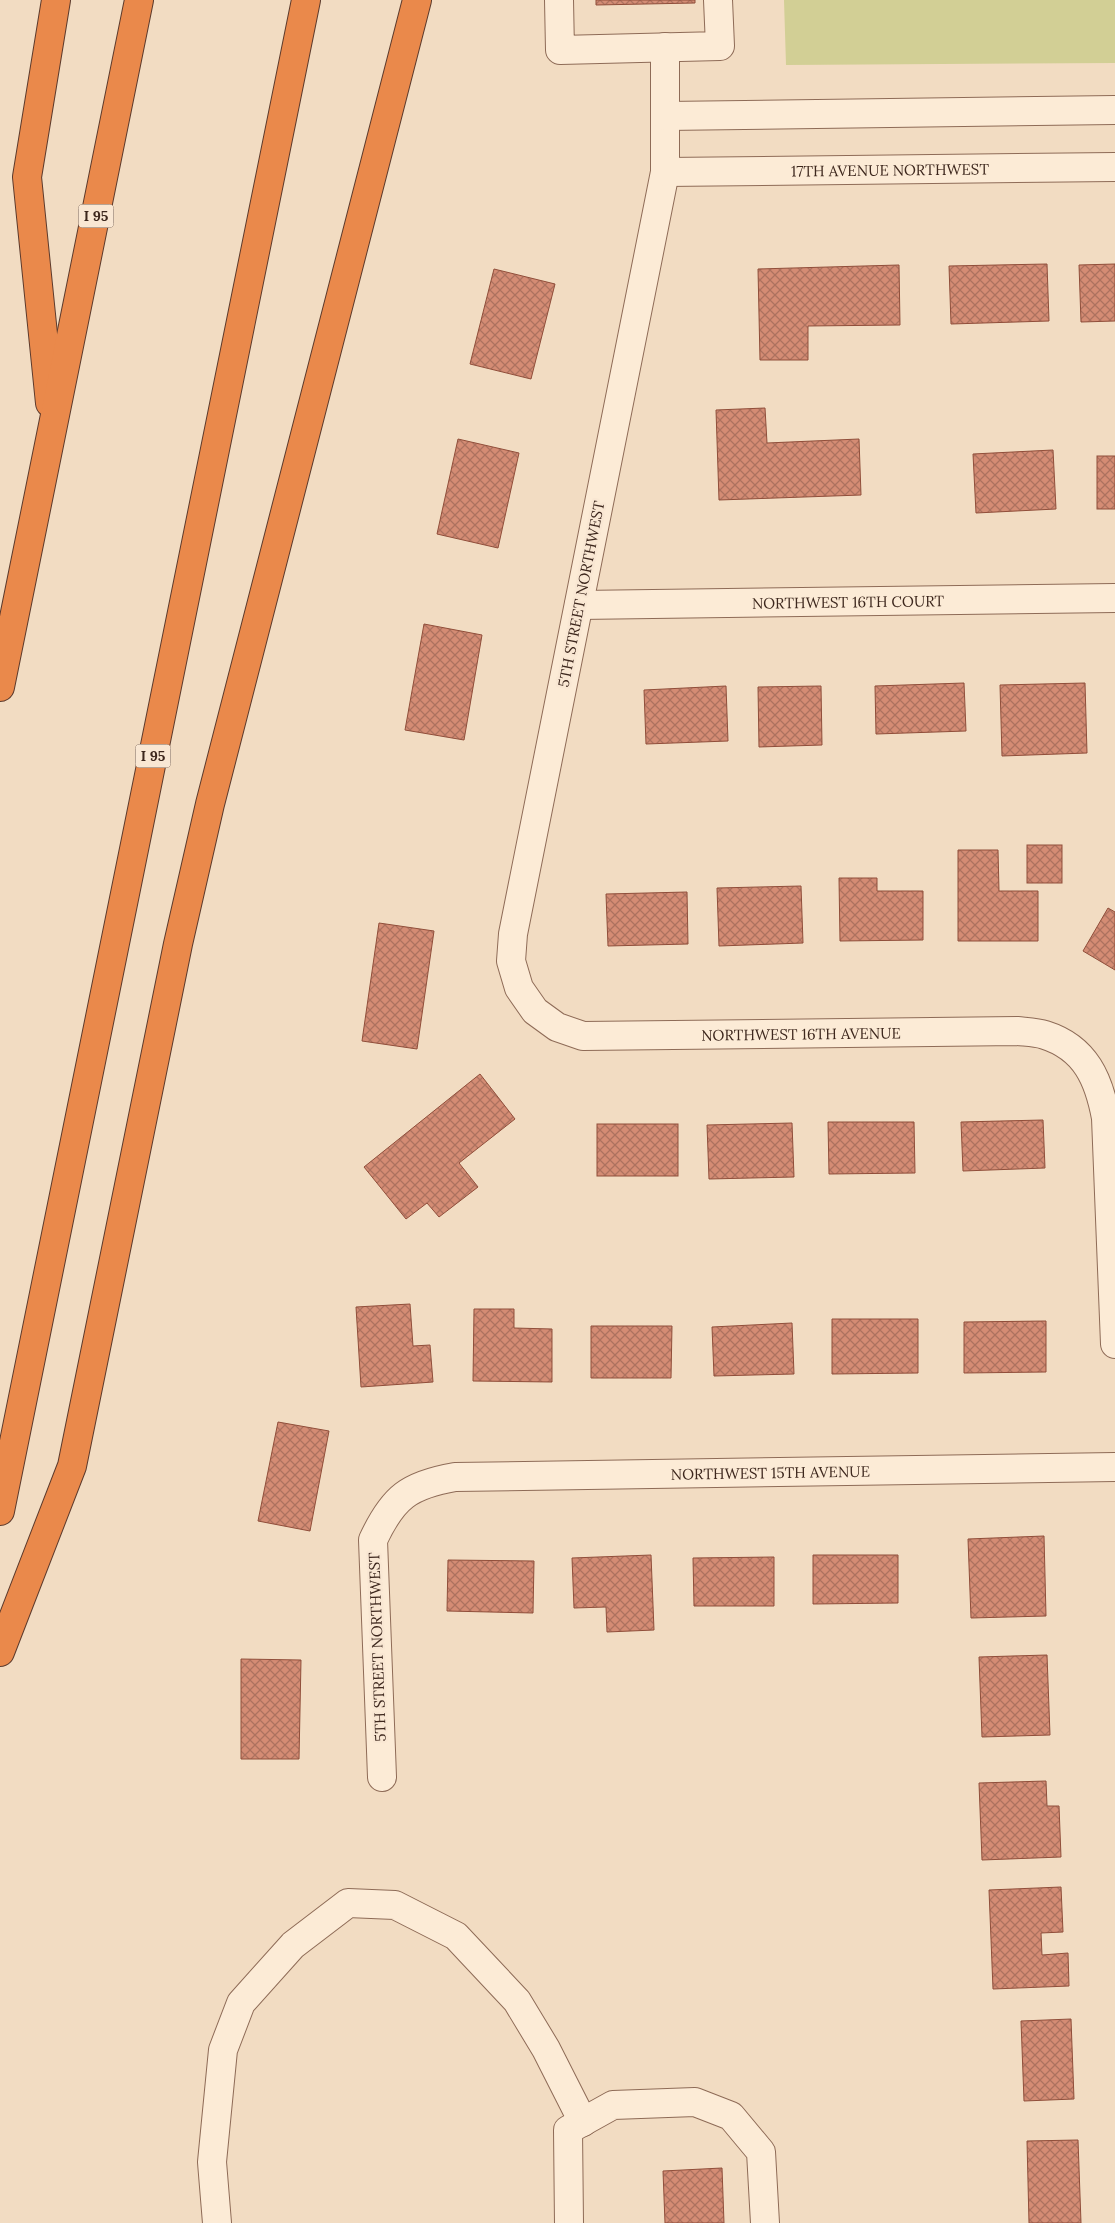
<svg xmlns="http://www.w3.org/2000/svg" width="1115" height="2223" viewBox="0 0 1115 2223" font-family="Lora,serif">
	<defs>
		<pattern id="building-cross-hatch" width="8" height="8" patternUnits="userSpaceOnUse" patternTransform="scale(1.25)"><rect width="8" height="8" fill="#d48c74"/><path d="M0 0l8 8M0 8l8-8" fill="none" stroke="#ad725f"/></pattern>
	</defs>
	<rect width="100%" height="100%" fill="#f2dcc2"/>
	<path fill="#d2cf95" d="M784 0H1115V63L786 65Z"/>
	<g fill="url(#building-cross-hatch)" stroke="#904e3a">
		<path d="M596 0H695V3L596 5Z"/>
		<path d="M1047 264 1049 321 951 324 949 266Z"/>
		<path d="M1115 264V321L1081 322 1079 265Z"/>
		<path d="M899 265 900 325 808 326V360H760L758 269Z"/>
		<path d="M494 269 555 284 531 379 470 364Z"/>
		<path d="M765 408 767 443 859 439 861 495 719 500 716 410Z"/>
		<path d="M458 439 519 453 498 548 437 534Z"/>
		<path d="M1053 450 1056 509 976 513 973 454Z"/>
		<rect x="1097" y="456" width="18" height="53"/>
		<path d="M424 624 482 635 464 740 405 730Z"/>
		<path d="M964 683 966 731 876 734 875 686Z"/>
		<path d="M1085 683 1087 753 1002 756 1000 685Z"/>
		<path d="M726 686 728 741 646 744 644 690Z"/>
		<path d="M821 686 822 745 759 747 758 687Z"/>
		<rect x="1027" y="845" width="35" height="38"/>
		<path d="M958 850H998L999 891H1038V941H958Z"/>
		<path d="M839 878H877V891H923V940L840 941Z"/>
		<path d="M801 886 803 943 719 946 717 888Z"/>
		<path d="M687 892 688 944 608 946 606 894Z"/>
		<path d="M1108 908 1115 912V970L1083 951Z"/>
		<path d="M379 923 434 931 417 1049 362 1041Z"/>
		<path d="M480 1074 515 1119 459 1163 478 1187 439 1217 427 1203 406 1219 364 1167Z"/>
		<path d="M1043 1120 1045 1168 963 1171 961 1122Z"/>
		<path d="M828 1122H914L915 1173 829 1174Z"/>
		<path d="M792 1123 794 1177 709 1179 707 1125Z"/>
		<rect x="597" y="1124" width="81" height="52"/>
		<path d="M410 1304 413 1346 430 1345 433 1382 361 1387 356 1307Z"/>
		<path d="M474 1309H514V1328L552 1329V1382L473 1381Z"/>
		<path d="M832 1319H918V1373L832 1374Z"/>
		<path d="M1046 1321V1372L964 1373V1322Z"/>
		<path d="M792 1323 794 1374 714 1376 712 1327Z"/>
		<path d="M591 1326H672L671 1378H591Z"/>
		<path d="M278 1422 329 1431 310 1531 258 1521Z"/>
		<path d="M1044 1536 1046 1616 971 1618 968 1539Z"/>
		<path d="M651 1555 654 1630 607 1632 606 1607 574 1608 572 1558Z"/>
		<path d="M813 1555H898V1603L813 1604Z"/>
		<path d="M774 1557V1606H694L693 1558Z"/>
		<path d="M448 1560 534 1561 533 1613 447 1611Z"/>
		<path d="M1047 1655 1050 1735 982 1737 979 1657Z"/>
		<path d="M241 1659 301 1660 299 1759H241Z"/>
		<path d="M1046 1781 1047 1806H1059L1061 1857 982 1860 979 1783Z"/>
		<path d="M1061 1887 1063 1932 1041 1933 1042 1955 1068 1953 1069 1986 993 1989 989 1890Z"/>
		<path d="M1071 2019 1074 2099 1024 2101 1021 2021Z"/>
		<path d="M1078 2140 1081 2223H1029L1027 2141Z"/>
		<path d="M722 2168 724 2223H665L663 2171Z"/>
	</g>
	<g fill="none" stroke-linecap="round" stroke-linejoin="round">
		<g stroke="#8e6b57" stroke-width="30">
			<g id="minor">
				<path d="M559 0 560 50 720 46 718 0"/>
				<path id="s1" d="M665 47V172L513 934 511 961 519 988 535 1011 557 1027 583 1036 1017 1031C1026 1032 1036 1032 1045 1035 1086 1048 1099 1080 1106 1118L1115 1344"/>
				<path d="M666 116 1115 110"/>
				<path id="s2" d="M665 172 1115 167"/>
				<path id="s3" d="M579 605 1115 598"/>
				<path id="s4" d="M382 1777 373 1540C393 1497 409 1485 455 1477L1115 1467"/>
				<path d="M217 2223 212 2162 223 2050 241 2003 293 1945 348 1903 395 1905 456 1936 517 2001 546 2049 583 2122"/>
				<path d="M569 2223 568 2130 613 2105 695 2102 731 2116 761 2152 765 2223"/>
			</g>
		</g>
		<g stroke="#5c3a2c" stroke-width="30">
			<g id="highway">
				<path d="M50 403 27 177 56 0"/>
				<path d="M0 687 139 0"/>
				<path d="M0 1511 306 0"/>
				<path d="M0 1652 72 1466 178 944 210 804 417 0"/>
			</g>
		</g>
		<use href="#minor" stroke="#fcebd6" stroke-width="28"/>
		<use href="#highway" stroke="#ea894b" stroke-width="28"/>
	</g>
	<g text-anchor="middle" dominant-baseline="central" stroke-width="5" stroke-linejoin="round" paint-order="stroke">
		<g fill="#f9e7d3" stroke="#756154" stroke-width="1">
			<rect x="78.5" y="204.5" width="35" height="23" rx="4"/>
			<rect x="135.5" y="744.5" width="35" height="23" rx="4"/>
		</g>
		<g font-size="14" font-weight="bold" fill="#3d271d">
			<text x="96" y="216">I 95</text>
			<text x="153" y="756">I 95</text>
		</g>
		<g font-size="15" fill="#3d271d" stroke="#f9e7d3">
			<text stroke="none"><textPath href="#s2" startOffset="225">17TH AVENUE NORTHWEST</textPath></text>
			<text transform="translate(581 594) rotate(-79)">5TH STREET NORTHWEST</text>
			<text stroke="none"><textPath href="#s3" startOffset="269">NORTHWEST 16TH COURT</textPath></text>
			<text stroke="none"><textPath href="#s1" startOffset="1258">NORTHWEST 16TH AVENUE</textPath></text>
			<text stroke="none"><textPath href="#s4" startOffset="662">NORTHWEST 15TH AVENUE</textPath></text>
			<text transform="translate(377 1647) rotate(-92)">5TH STREET NORTHWEST</text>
		</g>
	</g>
</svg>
